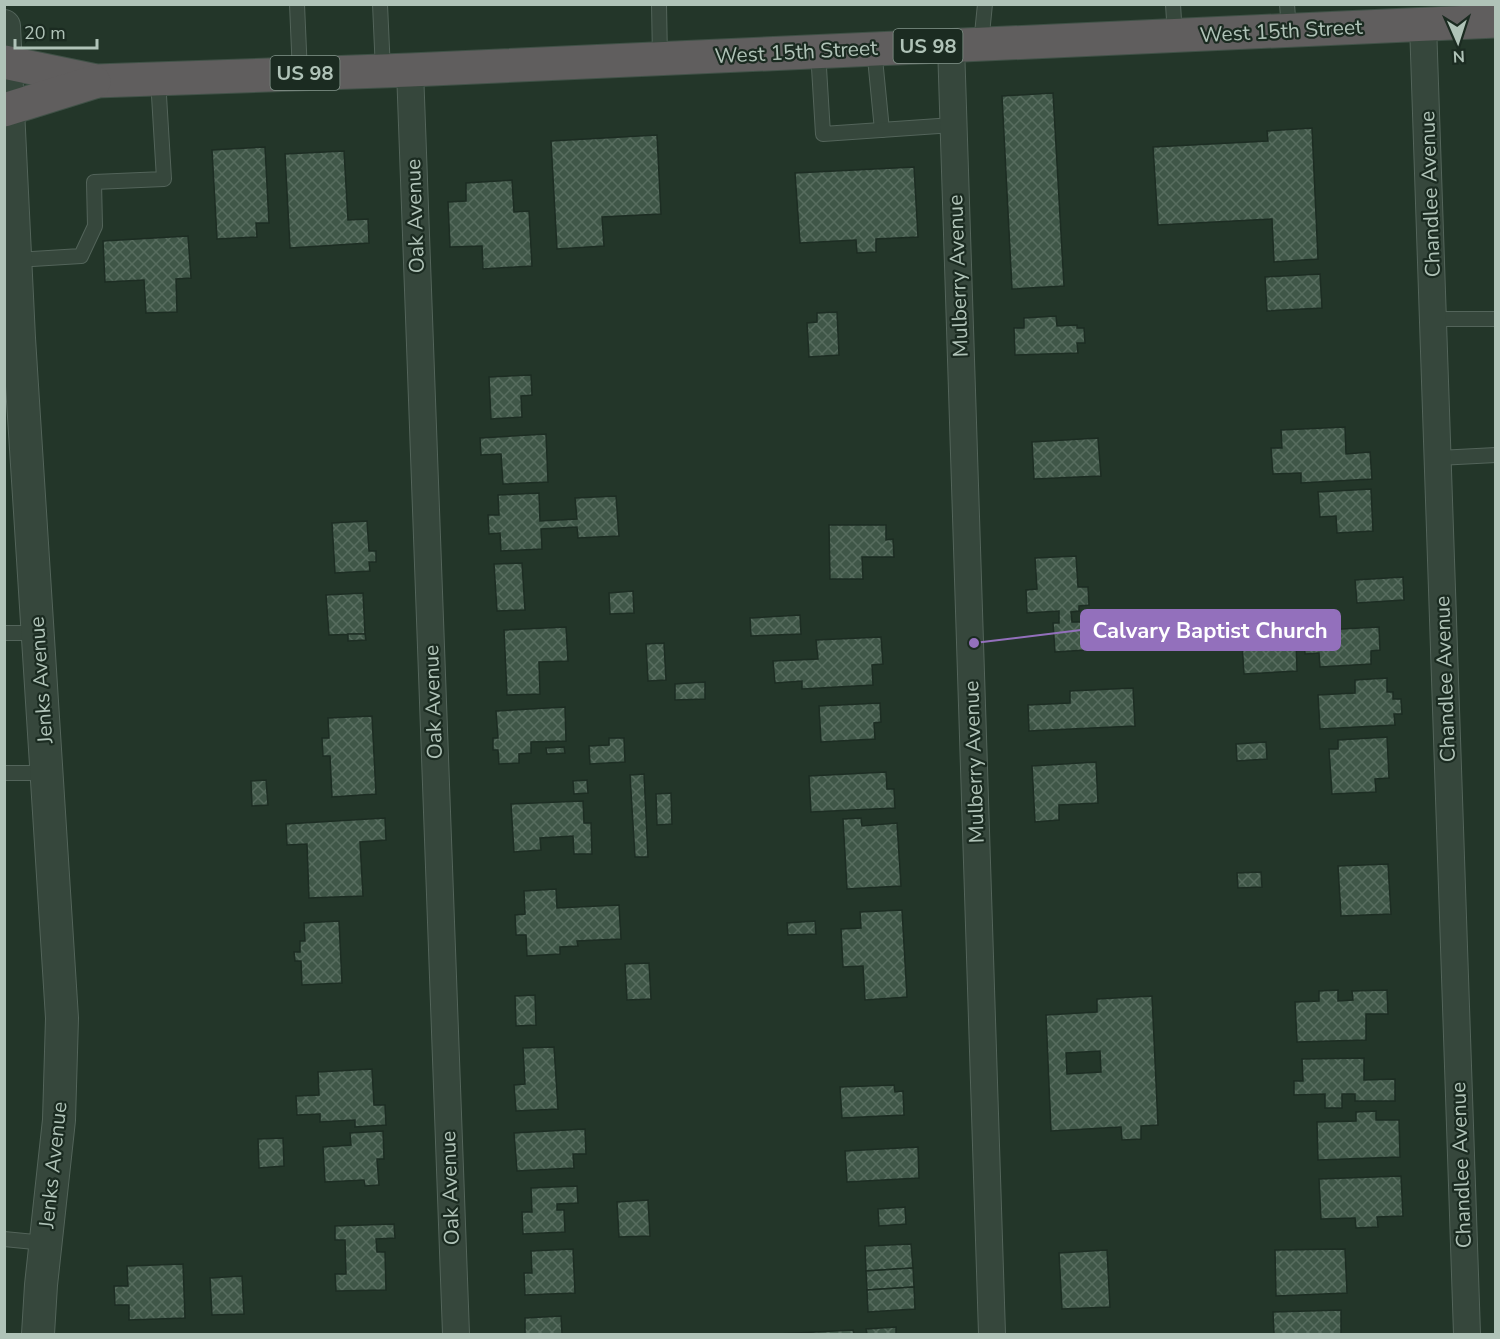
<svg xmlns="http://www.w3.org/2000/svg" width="1500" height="1339" viewBox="0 0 1500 1339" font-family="'Nunito Sans',sans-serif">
	<defs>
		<pattern id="building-cross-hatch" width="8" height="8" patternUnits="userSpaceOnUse" patternTransform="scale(1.5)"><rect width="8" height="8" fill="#3f5647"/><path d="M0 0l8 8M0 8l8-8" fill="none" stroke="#586d5f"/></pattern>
	</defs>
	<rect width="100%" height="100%" fill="#233629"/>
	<g fill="url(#building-cross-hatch)" stroke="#1d2d23" stroke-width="1.5" fill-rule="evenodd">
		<path d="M1053 93 1064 286 1012 289 1002 96Z"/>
		<path d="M1312 128 1318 259 1274 262 1272 219 1158 225 1153 147 1268 141 1267 131Z"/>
		<path d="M657 135 661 214 602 217 604 246 557 249 551 141Z"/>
		<path d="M265 147 269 223H256L257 237 217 239 212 150Z"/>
		<path d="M344 151 348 220 368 219 369 243 290 248 285 154Z"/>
		<path d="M914 167 918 237 876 239V252L857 253 856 240 800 243 795 173Z"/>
		<path d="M512 180 514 212 529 211 532 266 483 269 482 246 450 247 448 202 466 201V183Z"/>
		<path d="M188 236 191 278 176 279 177 312 146 313 144 280 105 282 103 241Z"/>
		<path d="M1320 274 1322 308 1267 311 1265 277Z"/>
		<path d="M837 312 839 355 809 357 807 323 817 322V313Z"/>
		<path d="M1056 316 1057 326 1077 325V328H1084L1085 343H1077L1078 353 1015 355 1014 328H1024V318Z"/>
		<path d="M531 375 532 395 521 396 522 417 491 419 489 377Z"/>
		<path d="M1345 427 1346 454 1370 452 1372 479 1301 483V473L1273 474 1271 448H1282L1281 430Z"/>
		<path d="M546 434 548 482 503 484 501 454 481 455 480 438Z"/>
		<path d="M1098 438 1101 476 1034 479 1032 442Z"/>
		<path d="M1371 489 1373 531 1337 533 1336 516 1320 517 1318 492Z"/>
		<path d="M539 493 540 521 577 519 575 498 616 496 619 536 578 538 577 527 541 529 542 549 501 551 500 533 489 534 488 515H499L498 495Z"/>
		<path d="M367 521 369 551H376V562H369L370 571 335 573 332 523Z"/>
		<path d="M829 525H886V540L893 539 894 557H862L863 579H830Z"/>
		<path d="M1076 556 1078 587H1088L1089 605 1079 606V611L1071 612 1072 622H1084L1086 650 1055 652 1053 623H1059V611L1027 613 1026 590 1037 589 1035 558Z"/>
		<path d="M522 563 525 610 497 611 494 564Z"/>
		<path d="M1403 577 1404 600 1357 603 1355 580Z"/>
		<path d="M633 591 634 613 610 614 609 593Z"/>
		<path d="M363 593 365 634 329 635 326 595Z"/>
		<path d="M800 615 801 634 751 636 750 618Z"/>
		<path d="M566 627 568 661 539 662 540 694 507 695 504 630Z"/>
		<path d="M1379 627 1380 650 1371 651V664L1320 667 1319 653 1305 654 1304 631Z"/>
		<path d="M348 634H365L366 640 348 641Z"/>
		<path d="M881 637 883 664 872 665 873 685 802 689V681L775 683 773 661 818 659 816 640Z"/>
		<path d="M1296 640 1297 671 1244 674 1242 643Z"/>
		<path d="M664 643 666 680 648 681 646 644Z"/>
		<path d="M1387 678V692H1393V699H1401L1402 714H1394L1395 725 1320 729 1318 695 1355 693V680Z"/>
		<path d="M705 682V699L675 700V684Z"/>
		<path d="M1133 688 1135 726 1029 731 1028 705 1070 703V691Z"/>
		<path d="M880 703 881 722 874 723 875 739 821 742 819 706Z"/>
		<path d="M565 707 566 741 531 742V753L519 754V763L499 764 498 750H493V738H498L496 711Z"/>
		<path d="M372 716 376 794 332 797 330 756H323L322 738H329L328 718Z"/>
		<path d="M1387 737 1389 778 1375 779 1376 792 1332 794 1329 749H1338V740Z"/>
		<path d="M609 738H624L625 762 590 764 589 746 609 745Z"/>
		<path d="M1266 742 1267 759 1237 761 1236 744Z"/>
		<path d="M564 747 565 753 547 754 546 748Z"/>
		<path d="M1096 762 1098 803 1059 805V820L1035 822 1032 766Z"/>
		<path d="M886 772 887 789H894L895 808 811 812 809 776Z"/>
		<path d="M644 774 648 857H635L630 775Z"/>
		<path d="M266 780 268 805 252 806 251 781Z"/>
		<path d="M587 780 588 793 574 794 573 781Z"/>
		<path d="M671 793 672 824 657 825 656 794Z"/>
		<path d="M583 801 584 823H591L592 854H574L573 836 540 838 541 850 514 852 511 804Z"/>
		<path d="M385 818 386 840 360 842 363 896 309 898 307 844 287 845 286 824Z"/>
		<path d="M861 818 862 826 897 823 901 886 847 889 843 819Z"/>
		<path d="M1388 864 1391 914 1341 916 1338 866Z"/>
		<path d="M1261 872 1262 887 1238 888 1237 873Z"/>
		<path d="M556 889 557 908 619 905 621 939 577 941 578 946 560 947V954L527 956 526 935H516L515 915 525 914 524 891Z"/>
		<path d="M902 910 907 997 865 1000 863 966 843 967 841 929 861 928 860 912Z"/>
		<path d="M339 921 342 983 302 985 301 961H295L294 952H300V941H305L304 923Z"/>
		<path d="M815 921 816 934 788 935 787 923Z"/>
		<path d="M649 963 651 999 627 1000 625 964Z"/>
		<path d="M1338 990V1001L1353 1000 1352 991 1387 990 1388 1014H1366V1040L1297 1042 1295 1002 1319 1001V991Z"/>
		<path d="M535 995 536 1025 516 1026 515 996Z"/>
		<path d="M1152 996 1158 1125 1141 1126V1139L1122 1140 1121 1127 1051 1131 1046 1015 1097 1012V999ZM1100 1051 1101 1072 1067 1074 1066 1053Z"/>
		<path d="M554 1047 558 1109 516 1111 514 1085 525 1084 523 1048Z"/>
		<path d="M1364 1058V1080L1395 1079V1101H1355V1094H1342V1108H1325V1094L1294 1095V1081H1303L1302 1059Z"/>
		<path d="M372 1069 374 1105H385L386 1125 355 1127V1120L320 1122V1114L297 1115 296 1096 319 1095 318 1072Z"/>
		<path d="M894 1085 895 1092 903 1091 904 1115 842 1118 840 1087Z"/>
		<path d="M1376 1111V1120H1399L1400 1157 1318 1160 1317 1122 1356 1121V1112Z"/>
		<path d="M585 1129 586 1154H573L574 1168 517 1171 514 1133Z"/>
		<path d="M383 1131 384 1159H377L379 1185 365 1186 364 1180 325 1182 323 1147 351 1145 350 1133Z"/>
		<path d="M283 1138 284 1166 259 1168 258 1139Z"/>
		<path d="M918 1147 919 1178 847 1182 845 1151Z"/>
		<path d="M1401 1176 1403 1216 1377 1217 1378 1227 1356 1228 1355 1218 1321 1219 1319 1179Z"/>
		<path d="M577 1186 578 1203 557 1204V1210H564L565 1232 523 1234 522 1212H532L531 1188Z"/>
		<path d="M648 1200 650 1236 619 1237 617 1202Z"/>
		<path d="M905 1207 906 1224 879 1226 878 1209Z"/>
		<path d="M394 1224 395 1238 376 1239 377 1252H385L386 1290 336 1291 335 1274H346L345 1240H335V1226Z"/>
		<path d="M911 1244 913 1268 866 1271 865 1246Z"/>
		<path d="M573 1249 575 1293 525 1295 524 1273H532L531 1251Z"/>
		<path d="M1345 1249 1347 1293 1276 1296 1275 1250Z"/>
		<path d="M1107 1250 1110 1307 1062 1309 1059 1253Z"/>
		<path d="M183 1264 185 1318 129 1320V1305H115L114 1286H128L127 1266Z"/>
		<path d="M913 1268 914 1287 867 1290 866 1271Z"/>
		<path d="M242 1276 244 1314 212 1315 210 1278Z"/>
		<path d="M914 1287 915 1309 868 1312 867 1290Z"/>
		<path d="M1341 1310V1334H1274L1273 1312Z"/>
		<path d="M561 1316 562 1334H525V1318Z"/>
		<path d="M896 1327V1334H867L866 1329Z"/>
		<path d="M853 1330 854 1334H778Z"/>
	</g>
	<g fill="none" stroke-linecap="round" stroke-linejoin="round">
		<g stroke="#53645a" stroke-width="16">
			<g id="service">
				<path d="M297 4 300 74"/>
				<path d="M380 4 383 71"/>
				<path d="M659 4 660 58"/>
				<path d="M1173 4 1175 36"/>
				<path d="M1287 4 1289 30"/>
				<path d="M981 44 985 4"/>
				<path d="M874 48 882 130"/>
				<path d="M818 51 823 134 953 125"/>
				<path d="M16 260 81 256 95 226 94 182 164 179 158 79"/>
				<path d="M1434 319H1496"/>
				<path d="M1438 458 1496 455"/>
				<path d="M4 633H38"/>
				<path d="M4 773H47"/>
				<path d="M4 1239 45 1243"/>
			</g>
		</g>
		<g stroke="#53645a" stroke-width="28">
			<g id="minor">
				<path d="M1423 24 1467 1334"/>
				<path d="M951 45 992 1334"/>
				<path d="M410 70 456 1334"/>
			</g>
		</g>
		<g stroke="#53645a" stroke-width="34">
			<path id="tertiary" d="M4 26 19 338 62 1018 59 1120 41 1285 38 1334"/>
		</g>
		<g stroke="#405147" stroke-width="35">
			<g id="trunk">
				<path d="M4 62 96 81 410 70 1496 21"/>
				<path d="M4 110 94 82"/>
			</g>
		</g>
		<use href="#service" stroke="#36473c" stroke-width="14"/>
		<use href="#minor" stroke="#36473c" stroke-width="26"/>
		<use href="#tertiary" stroke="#36473c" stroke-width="32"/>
		<use href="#trunk" stroke="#605e5e" stroke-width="33"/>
	</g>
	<g text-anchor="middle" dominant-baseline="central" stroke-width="4.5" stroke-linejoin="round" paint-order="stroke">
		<g fill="#1b2b21" stroke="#83958b" stroke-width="1.5">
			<rect x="893.5" y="29" width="69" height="34" rx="4.5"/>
			<rect x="270.5" y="56" width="69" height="34" rx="4.5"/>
		</g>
		<g font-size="20" font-weight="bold" fill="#b0c3b8">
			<text x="928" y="46">US 98</text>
			<text x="305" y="73">US 98</text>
		</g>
		<g font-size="21" fill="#b0c3b8" stroke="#1b2b21">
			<text transform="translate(1281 31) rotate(-3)">West 15th Street</text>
			<text transform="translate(796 52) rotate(-3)">West 15th Street</text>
			<text transform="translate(1430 194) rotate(-92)">Chandlee Avenue</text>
			<text transform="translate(415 216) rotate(-92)">Oak Avenue</text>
			<text transform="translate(958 276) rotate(-92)">Mulberry Avenue</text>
			<text transform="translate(1445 679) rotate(-92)">Chandlee Avenue</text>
			<text transform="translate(41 680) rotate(-94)">Jenks Avenue</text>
			<text transform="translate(433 702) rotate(-92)">Oak Avenue</text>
			<text transform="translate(974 762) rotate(-92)">Mulberry Avenue</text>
			<text transform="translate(53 1165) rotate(-84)">Jenks Avenue</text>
			<text transform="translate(1461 1165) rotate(-92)">Chandlee Avenue</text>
			<text transform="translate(450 1188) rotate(-92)">Oak Avenue</text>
		</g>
	</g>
	<path fill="none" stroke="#9370bc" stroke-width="2" d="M974 643L1081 630"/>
	<circle fill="#9370bc" stroke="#1b2b21" stroke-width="2" cx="974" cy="643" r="6"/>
	<rect fill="#9370bc" stroke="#9370bc" stroke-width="2" x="1081" y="610" width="259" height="40" rx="6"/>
	<g font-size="22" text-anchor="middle" font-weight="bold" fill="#fff">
		<text x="1210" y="638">Calvary Baptist Church</text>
	</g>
	<rect width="1500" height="1339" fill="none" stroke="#b0c3b8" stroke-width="12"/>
	<g transform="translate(1458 42) rotate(177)" stroke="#1b2b21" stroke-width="4.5" paint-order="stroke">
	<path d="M0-4.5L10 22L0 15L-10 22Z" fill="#b0c3b8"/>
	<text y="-9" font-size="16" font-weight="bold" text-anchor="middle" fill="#b0c3b8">N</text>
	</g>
	<path d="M15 39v9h82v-9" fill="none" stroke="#b0c3b8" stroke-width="3"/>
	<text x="24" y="39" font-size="18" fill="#b0c3b8" stroke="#1b2b21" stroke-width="4.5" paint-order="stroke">20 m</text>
</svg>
